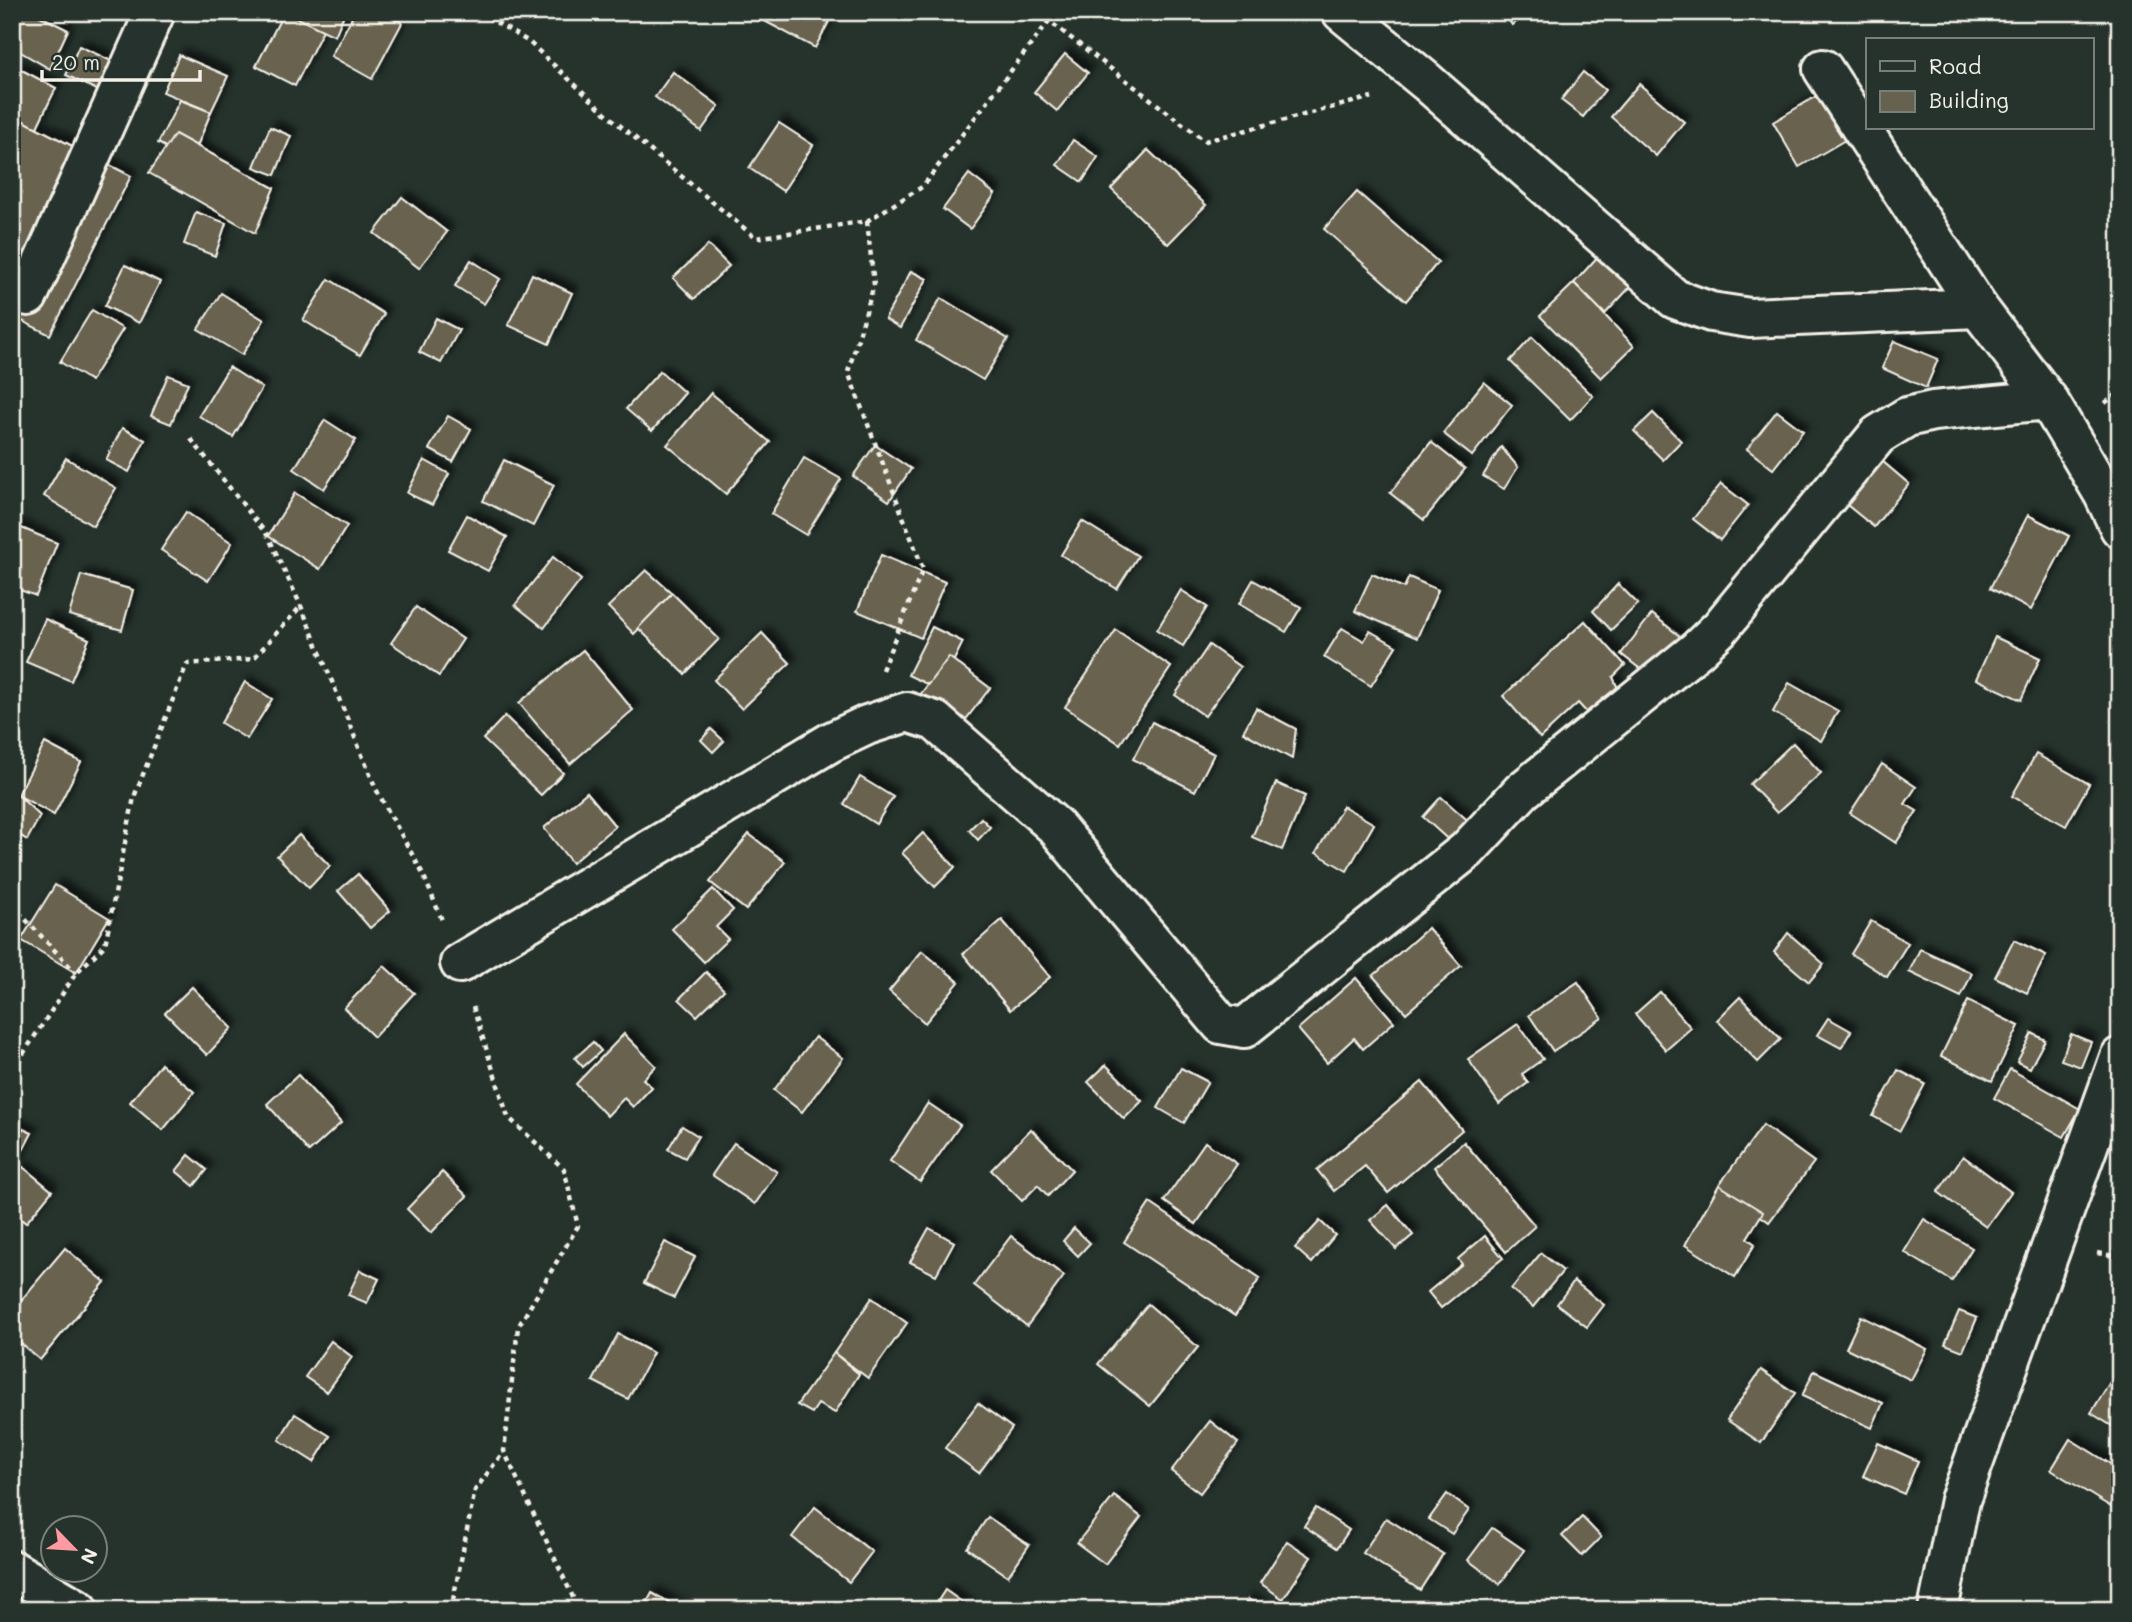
<svg xmlns="http://www.w3.org/2000/svg" width="2132" height="1622" viewBox="0 0 2132 1622" font-family="Mali,sans-serif">
	<defs>
		<filter id="shadow"><feDropShadow dx="6" dy="-6" stdDeviation="3.5" flood-color="#0009"/></filter>
	</defs>
	<rect width="100%" height="100%" fill="#26332d"/>
	<filter id="ink" filterUnits="userSpaceOnUse"><feTurbulence type="fractalNoise" baseFrequency=".0143" numOctaves="2"/><feDisplacementMap in="SourceGraphic" scale="14" xChannelSelector="R" yChannelSelector="G"/><feConvolveMatrix kernelMatrix="1 2 1 2 8 2 1 2 1" color-interpolation-filters="sRGB"/></filter>
	<g filter="url(#ink)">
		<g fill="#676250" stroke="#f4f1e8" stroke-width="2" filter="url(#shadow)">
			<path d="M12 12H32L68 30 50 69 12 47Z"/>
			<path d="M284 12H288L323 30 295 86 256 66Z"/>
			<path d="M298 12H345L335 36 295 17Z"/>
			<path d="M355 12H382L402 23 372 79 331 56Z"/>
			<path d="M760 12H828L833 14 815 48 757 17Z"/>
			<path d="M1503 12H1530L1512 25Z"/>
			<path d="M79 46 118 64 103 93 66 75Z"/>
			<path d="M1065 54 1088 73 1057 111 1034 92Z"/>
			<path d="M179 55 228 76 211 112 163 92Z"/>
			<path d="M16 67 56 88 25 152 12 145V69Z"/>
			<path d="M673 72 719 106 701 131 655 97Z"/>
			<path d="M1583 72 1605 90 1583 117 1561 100Z"/>
			<path d="M1639 84 1684 122 1656 156 1611 117Z"/>
			<path d="M1830 88 1857 133 1799 167 1773 122Z"/>
			<path d="M180 100 211 112 191 161 158 143Z"/>
			<path d="M12 115 131 176 50 335 12 316Z"/>
			<path d="M779 123 813 145 783 191 749 168Z"/>
			<path d="M270 127 291 136 275 175 254 167Z"/>
			<path d="M175 134 274 188 255 233 149 173Z"/>
			<path d="M1073 140 1098 157 1082 182 1057 165Z"/>
			<path d="M1148 150 1206 205 1168 244 1111 189Z"/>
			<path d="M969 174 995 194 970 229 943 209Z"/>
			<path d="M1357 192 1438 262 1406 301 1324 229Z"/>
			<path d="M402 197 447 232 419 268 374 233Z"/>
			<path d="M196 212 226 223 215 256 184 244Z"/>
			<path d="M708 245 729 266 694 299 673 278Z"/>
			<path d="M1601 253 1634 283 1605 314 1574 283Z"/>
			<path d="M471 260 500 279 484 304 455 286Z"/>
			<path d="M125 265 160 282 139 323 105 306Z"/>
			<path d="M911 271 927 279 900 328 885 319Z"/>
			<path d="M532 274 572 293 549 344 508 325Z"/>
			<path d="M329 279 384 314 360 355 303 320Z"/>
			<path d="M1574 283 1634 346 1601 378 1540 316Z"/>
			<path d="M221 293 264 320 242 355 198 329Z"/>
			<path d="M941 298 1008 339 983 380 916 340Z"/>
			<path d="M92 310 123 329 91 381 60 362Z"/>
			<path d="M436 318 459 330 441 363 419 352Z"/>
			<path d="M1532 337 1593 396 1570 420 1510 361Z"/>
			<path d="M1894 341 1938 359 1926 388 1882 368Z"/>
			<path d="M229 367 262 388 233 437 199 416Z"/>
			<path d="M660 371 685 393 652 431 626 409Z"/>
			<path d="M168 375 188 383 171 424 151 416Z"/>
			<path d="M1484 382 1512 405 1472 456 1443 433Z"/>
			<path d="M711 393 770 442 726 494 667 445Z"/>
			<path d="M1777 411 1803 431 1773 469 1747 449Z"/>
			<path d="M1653 413 1681 441 1663 460 1634 431Z"/>
			<path d="M448 416 471 429 453 462 429 449Z"/>
			<path d="M325 420 356 440 324 489 294 469Z"/>
			<path d="M122 428 145 440 129 472 106 460Z"/>
			<path d="M1431 442 1465 469 1424 520 1390 493Z"/>
			<path d="M875 445 911 469 889 501 853 476Z"/>
			<path d="M1501 447 1518 467 1504 489 1483 476Z"/>
			<path d="M66 458 116 488 93 526 44 496Z"/>
			<path d="M804 458 841 479 806 535 771 514Z"/>
			<path d="M424 460 449 474 432 505 407 493Z"/>
			<path d="M504 460 554 485 533 526 483 501Z"/>
			<path d="M1882 461 1909 484 1874 527 1847 505Z"/>
			<path d="M1721 484 1748 505 1720 540 1693 519Z"/>
			<path d="M295 493 347 526 320 569 268 536Z"/>
			<path d="M186 512 232 543 208 581 161 550Z"/>
			<path d="M467 515 507 537 488 571 448 550Z"/>
			<path d="M2028 515 2069 536 2031 610 1990 588Z"/>
			<path d="M1082 521 1138 556 1117 589 1061 555Z"/>
			<path d="M12 524 57 543 36 596 12 587Z"/>
			<path d="M881 555 945 582 921 638 857 611Z"/>
			<path d="M553 557 581 580 544 628 515 605Z"/>
			<path d="M646 570 672 593 634 634 608 607Z"/>
			<path d="M1372 574 1404 588 1409 577 1438 590 1417 638 1355 611Z"/>
			<path d="M81 575 133 590 122 630 69 615Z"/>
			<path d="M1253 580 1301 607 1286 632 1239 604Z"/>
			<path d="M1618 584 1638 604 1611 630 1593 611Z"/>
			<path d="M1181 590 1207 607 1183 646 1157 630Z"/>
			<path d="M672 593 719 639 685 674 638 628Z"/>
			<path d="M416 607 463 639 439 676 391 643Z"/>
			<path d="M1652 614 1697 650 1666 689 1621 654Z"/>
			<path d="M45 619 89 639 71 681 26 662Z"/>
			<path d="M1585 621 1625 665 1613 677 1618 689 1589 715 1578 703 1540 738 1503 696Z"/>
			<path d="M932 627 963 642 939 690 908 675Z"/>
			<path d="M1342 628 1364 641 1370 631 1396 646 1371 686 1324 657Z"/>
			<path d="M1116 630 1171 667 1120 744 1065 707Z"/>
			<path d="M762 633 790 663 742 709 714 680Z"/>
			<path d="M1995 637 2040 658 2021 700 1976 679Z"/>
			<path d="M1209 645 1240 667 1205 716 1175 695Z"/>
			<path d="M583 650 633 710 570 764 519 703Z"/>
			<path d="M949 657 990 688 947 744 907 712Z"/>
			<path d="M245 682 272 699 247 739 221 723Z"/>
			<path d="M1789 683 1838 711 1821 741 1773 712Z"/>
			<path d="M1256 708 1296 729 1292 759 1243 732Z"/>
			<path d="M505 716 563 773 541 795 483 739Z"/>
			<path d="M1152 722 1214 754 1195 791 1133 759Z"/>
			<path d="M711 729 724 741 713 752 701 740Z"/>
			<path d="M45 743 81 762 54 815 18 795Z"/>
			<path d="M1793 743 1821 773 1777 813 1750 784Z"/>
			<path d="M2036 754 2089 784 2066 826 2012 796Z"/>
			<path d="M1882 764 1916 787 1905 804 1917 811 1896 843 1850 813Z"/>
			<path d="M860 777 893 797 876 824 844 804Z"/>
			<path d="M1276 783 1305 796 1282 850 1252 837Z"/>
			<path d="M587 792 615 826 572 863 544 828Z"/>
			<path d="M18 795 40 816 27 840 21 836 12 853V804Z"/>
			<path d="M1441 797 1473 825 1454 845 1423 817Z"/>
			<path d="M1343 806 1374 824 1347 871 1316 853Z"/>
			<path d="M981 818 990 827 978 840 969 830Z"/>
			<path d="M923 833 955 867 935 887 902 853Z"/>
			<path d="M749 834 785 862 746 910 710 882Z"/>
			<path d="M299 835 330 866 309 888 277 856Z"/>
			<path d="M358 874 390 911 370 928 338 891Z"/>
			<path d="M55 885 109 918 76 973 21 940Z"/>
			<path d="M713 889 733 910 716 927 728 939 704 962 672 929Z"/>
			<path d="M1002 920 1050 977 1010 1010 963 954Z"/>
			<path d="M1871 921 1908 943 1887 977 1851 954Z"/>
			<path d="M1428 928 1461 966 1406 1013 1373 976Z"/>
			<path d="M1788 933 1824 964 1809 982 1774 952Z"/>
			<path d="M2014 940 2046 955 2027 993 1995 977Z"/>
			<path d="M1920 949 1972 973 1961 997 1909 972Z"/>
			<path d="M922 951 959 982 925 1023 889 991Z"/>
			<path d="M384 966 414 993 374 1037 344 1008Z"/>
			<path d="M706 972 724 990 697 1016 679 999Z"/>
			<path d="M1356 978 1394 1022 1363 1049 1354 1038 1327 1063 1298 1029Z"/>
			<path d="M1578 982 1602 1018 1553 1051 1529 1015Z"/>
			<path d="M192 987 232 1028 207 1055 165 1013Z"/>
			<path d="M1660 992 1691 1028 1666 1050 1635 1014Z"/>
			<path d="M1740 997 1781 1039 1758 1062 1717 1020Z"/>
			<path d="M1968 1001 2019 1026 1992 1081 1941 1056Z"/>
			<path d="M1828 1018 1851 1031 1841 1048 1817 1035Z"/>
			<path d="M1518 1024 1543 1059 1522 1074 1528 1083 1499 1104 1468 1059Z"/>
			<path d="M2032 1033 2045 1040 2030 1068 2017 1062Z"/>
			<path d="M624 1034 656 1066 643 1079 652 1087 633 1107 624 1098 607 1116 576 1084Z"/>
			<path d="M2071 1034 2091 1042 2081 1067 2061 1060Z"/>
			<path d="M815 1037 843 1058 802 1112 774 1090Z"/>
			<path d="M593 1042 601 1051 583 1067 575 1058Z"/>
			<path d="M161 1064 194 1092 163 1130 130 1102Z"/>
			<path d="M1106 1065 1142 1101 1124 1119 1088 1082Z"/>
			<path d="M1181 1068 1208 1082 1184 1123 1158 1108Z"/>
			<path d="M2010 1069 2080 1109 2064 1137 1994 1098Z"/>
			<path d="M1898 1070 1925 1084 1900 1131 1873 1116Z"/>
			<path d="M298 1075 341 1123 309 1152 267 1104Z"/>
			<path d="M1422 1082 1462 1130 1388 1193 1365 1166 1334 1191 1317 1170Z"/>
			<path d="M928 1103 960 1125 920 1182 890 1161Z"/>
			<path d="M12 1124 32 1133 12 1171Z"/>
			<path d="M1763 1125 1814 1162 1769 1222 1719 1185Z"/>
			<path d="M682 1126 698 1136 685 1158 668 1149Z"/>
			<path d="M1031 1129 1072 1170 1048 1196 1038 1185 1022 1201 991 1170Z"/>
			<path d="M1205 1142 1237 1164 1196 1224 1164 1201Z"/>
			<path d="M1464 1142 1535 1226 1506 1252 1434 1167Z"/>
			<path d="M734 1143 777 1172 755 1204 712 1175Z"/>
			<path d="M189 1155 207 1170 194 1186 176 1171Z"/>
			<path d="M1963 1156 2011 1192 1986 1227 1938 1192Z"/>
			<path d="M23 1167 52 1191 26 1223 12 1212V1180Z"/>
			<path d="M442 1172 467 1196 431 1233 407 1209Z"/>
			<path d="M1719 1185 1763 1212 1747 1238 1755 1244 1735 1277 1685 1245Z"/>
			<path d="M1150 1203 1260 1278 1235 1316 1124 1242Z"/>
			<path d="M1388 1205 1413 1235 1396 1249 1370 1220Z"/>
			<path d="M1924 1219 1972 1248 1952 1281 1904 1252Z"/>
			<path d="M1320 1221 1335 1235 1312 1263 1295 1248Z"/>
			<path d="M929 1228 954 1242 936 1275 910 1262Z"/>
			<path d="M1074 1228 1090 1243 1078 1256 1063 1241Z"/>
			<path d="M1011 1236 1064 1276 1027 1326 974 1285Z"/>
			<path d="M1485 1236 1503 1258 1441 1308 1428 1292 1462 1264 1458 1259Z"/>
			<path d="M665 1242 695 1257 674 1298 644 1283Z"/>
			<path d="M65 1248 105 1282 40 1360 12 1336V1311Z"/>
			<path d="M1541 1253 1563 1271 1533 1307 1511 1289Z"/>
			<path d="M360 1270 379 1279 367 1303 348 1295Z"/>
			<path d="M1574 1281 1604 1305 1587 1327 1557 1304Z"/>
			<path d="M872 1298 907 1323 868 1378 834 1353Z"/>
			<path d="M1148 1304 1198 1347 1150 1406 1098 1364Z"/>
			<path d="M1959 1311 1977 1318 1963 1351 1945 1344Z"/>
			<path d="M1861 1316 1927 1349 1911 1380 1846 1348Z"/>
			<path d="M618 1334 653 1353 628 1399 593 1381Z"/>
			<path d="M331 1341 352 1357 327 1392 305 1377Z"/>
			<path d="M834 1353 859 1374 835 1413 818 1404 812 1413 797 1405Z"/>
			<path d="M1761 1370 1795 1393 1761 1443 1727 1420Z"/>
			<path d="M1814 1371 1883 1403 1872 1428 1802 1396Z"/>
			<path d="M2110 1382 2120 1387V1431L2091 1413Z"/>
			<path d="M978 1403 1012 1428 979 1473 945 1448Z"/>
			<path d="M295 1414 330 1436 314 1462 279 1440Z"/>
			<path d="M1210 1421 1238 1443 1200 1493 1171 1471Z"/>
			<path d="M2070 1439 2120 1470V1494L2111 1507 2051 1470Z"/>
			<path d="M1878 1443 1918 1461 1904 1494 1863 1476Z"/>
			<path d="M1447 1494 1469 1510 1452 1534 1429 1519Z"/>
			<path d="M1114 1496 1141 1517 1105 1564 1077 1543Z"/>
			<path d="M815 1507 872 1552 849 1582 792 1537Z"/>
			<path d="M1316 1508 1349 1530 1337 1548 1304 1526Z"/>
			<path d="M988 1517 1029 1545 1008 1576 967 1548Z"/>
			<path d="M1582 1517 1601 1537 1582 1556 1562 1536Z"/>
			<path d="M1386 1518 1443 1554 1420 1590 1363 1553Z"/>
			<path d="M1492 1528 1524 1550 1500 1584 1468 1560Z"/>
			<path d="M1287 1541 1311 1557 1283 1599 1260 1583Z"/>
			<path d="M945 1590 973 1610H932Z"/>
			<path d="M652 1593 683 1610H643Z"/>
			<path d="M1248 1599 1267 1610H1242Z"/>
		</g>
		<g fill="none" stroke-linecap="round" stroke-linejoin="round">
			<g stroke="#f4f1e8" stroke-width="44">
				<g id="minor">
					<path d="M1342 12 1427 82 1675 299 1711 312 1750 318 1978 308"/>
					<path d="M1823 69 1978 308 2048 400 2103 493 2120 528"/>
					<path d="M28 296 155 12"/>
					<path d="M460 963 831 742 867 725 907 712 935 721 1055 826 1221 1024 1244 1028 1467 850 1522 791 1697 650 1720 628 1878 435 1907 417 1933 411 2048 400"/>
					<path d="M12 1570 79 1610"/>
					<path d="M1938 1610 1960 1500 2120 1057"/>
				</g>
			</g>
			<g stroke="#f4f1e8" stroke-width="4.5" stroke-dasharray="5 5" stroke-linecap="butt">
				<path d="M479 12 529 42 611 118 756 238 867 221 922 187 1049 21 1205 141 1372 97"/>
				<path d="M867 221 874 285 848 372 923 569 882 670"/>
				<path d="M2105 403 2120 392"/>
				<path d="M191 439 268 536 301 606 376 789 423 874 442 920"/>
				<path d="M12 905 76 973"/>
				<path d="M473 1007 508 1117 564 1169 578 1226 518 1327 504 1451 579 1610"/>
				<path d="M12 1071 76 973 105 945 134 797 187 664 253 659 301 606"/>
				<path d="M2097 1253 2120 1257"/>
				<path d="M451 1610 475 1490 504 1451"/>
			</g>
			<use href="#minor" stroke="#26332d" stroke-width="38"/>
		</g>
	</g>
	<rect width="2132" height="1622" fill="none" stroke="#26332d" stroke-width="42"/>
	<rect x="21" y="21" width="2090" height="1580" fill="none" stroke="#f4f1e8" stroke-width="2.5" filter="url(#ink)"/>
	<rect x="1866" y="38" width="228" height="91" fill="#26332d" stroke="#787f78" stroke-width="2"/>
	<rect x="1880" y="61" width="35" height="10" fill="#26332d" stroke="#787f78" stroke-width="2"/>
	<text x="1929" y="74" font-size="21" fill="#f4f1e8">Road</text>
	<rect x="1880" y="91" width="35" height="21" fill="#676250" stroke="#787f78" stroke-width="2"/>
	<text x="1929" y="108" font-size="21" fill="#f4f1e8">Building</text>
	<g transform="translate(74 1549) rotate(115)"><circle r="33" fill="#26332d" stroke="#787f78" stroke-width="2"/>
	<path d="M0-5L12 26L0 18L-12 26Z" fill="#ff9aa2"/>
	<text y="-10" font-size="19" font-weight="bold" text-anchor="middle" fill="#f4f1e8">N</text>
	</g>
	<path d="M42 70v10h158v-10" fill="none" stroke="#f4f1e8" stroke-width="3.5"/>
	<text x="52" y="70" font-size="21" fill="#f4f1e8" stroke="#26332d" stroke-width="5" paint-order="stroke">20 m</text>
</svg>
